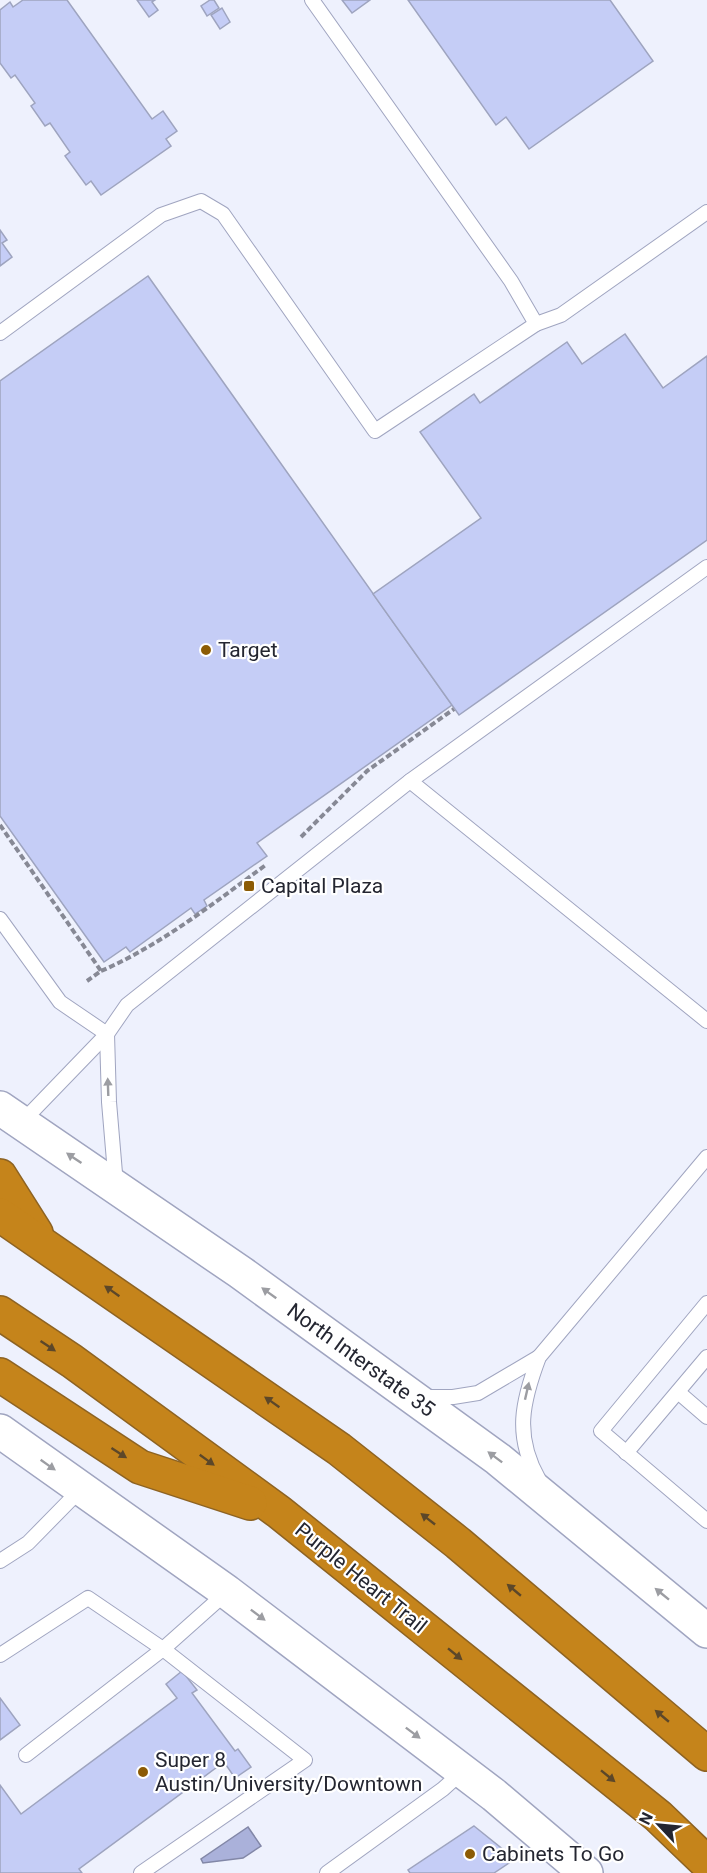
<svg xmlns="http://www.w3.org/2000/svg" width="707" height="1873" viewBox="0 0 707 1873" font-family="Roboto,sans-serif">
	<rect width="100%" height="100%" fill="#eef1fd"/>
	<path fill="#aab1da" stroke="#8287a7" stroke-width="1.5" d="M248 1827 261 1846 243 1858 203 1863 201 1859Z"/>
	<g fill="#c5cdf6" stroke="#9ea4bf" stroke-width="1.5">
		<path d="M23 0H67L152 119 163 111 177 131 166 139 171 146 101 195 91 181 86 185 65 156 70 152 50 123 45 126 31 106 35 103 15 75 11 78 0 63V10L10 2 13 7Z"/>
		<path d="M137 0H155L152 2 158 10 149 17Z"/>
		<path d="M210 0H214L219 8 207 16 201 6Z"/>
		<path d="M342 0H370L352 13Z"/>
		<path d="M408 0H610L653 61 529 149 506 117 496 125Z"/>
		<path d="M222 8 230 22 220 29 211 15Z"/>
		<path d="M0 230 7 240 2 243 12 257 0 266Z"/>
		<path d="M148 276 452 705 257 843 267 856 204 900 207 906 195 914 191 908 130 952 126 947 104 962 0 816V381Z"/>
		<path d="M625 334 663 388 707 356V540L459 715 373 594 481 518 420 432 474 394 480 403 567 342 582 364Z"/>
		<path d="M182 1671 197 1690 192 1693 235 1751 238 1749 251 1767 235 1778 224 1762 79 1869 82 1873H0V1785L21 1814 177 1698 166 1684Z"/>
		<path d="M0 1698 20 1725 0 1740Z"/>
		<path d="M474 1826 515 1859 494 1873H410L408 1870Z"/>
	</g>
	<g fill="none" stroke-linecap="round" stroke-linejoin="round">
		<g stroke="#a0a5c0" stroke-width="16">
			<g id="service">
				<path d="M312 0 511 281 536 324"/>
				<path d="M0 333 161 215 201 201 223 214 375 431 536 324 561 315 707 212"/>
				<path d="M410 781 707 1021"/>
				<path d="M0 919 60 1002 107 1034"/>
				<path d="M107 1034 109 1102 116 1185"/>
				<path d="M22 1122 107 1034 127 1005 410 781 707 567"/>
				<path d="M707 1303 601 1431 707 1521"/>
				<path d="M678 1392 707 1417"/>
				<path d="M422 1397H453L478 1393 539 1357"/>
				<path d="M626 1453 707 1357"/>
				<path d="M539 1480C514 1436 522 1402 539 1357L707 1157"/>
				<path d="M0 1561 28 1543 81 1489"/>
				<path d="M0 1655 88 1598 163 1649 305 1760 141 1873"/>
				<path d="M26 1755 163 1649 227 1592"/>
				<path d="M327 1873 443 1789 463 1771"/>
			</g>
		</g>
		<g stroke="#a0a5c0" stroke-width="36">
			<g id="secondary">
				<path d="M0 1108 240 1272 498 1459 707 1631"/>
				<path d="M0 1431 227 1592 494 1795 586 1873"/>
			</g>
		</g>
		<g stroke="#8d6323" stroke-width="36">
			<g id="motorway">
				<path d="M0 1176 36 1233"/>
				<path d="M0 1215 339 1449 458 1543 707 1754"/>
				<path d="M0 1313 72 1361 279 1512 658 1816 707 1863"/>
				<path d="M0 1375 140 1467 250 1503"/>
			</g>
		</g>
		<g stroke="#878995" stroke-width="4" stroke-dasharray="6 3" stroke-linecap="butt">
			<path d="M0 825 101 971 87 981"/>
			<path d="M301 837 367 771 454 709"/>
			<path d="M101 971C161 945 214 903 267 864"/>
		</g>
		<use href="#service" stroke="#fff" stroke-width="14"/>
		<use href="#secondary" stroke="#fff" stroke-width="33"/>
		<use href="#motorway" stroke="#c5841b" stroke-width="33"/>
	</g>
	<defs><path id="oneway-solid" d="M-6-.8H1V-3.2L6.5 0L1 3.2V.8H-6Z" transform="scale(1.5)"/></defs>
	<g fill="#9c9da2">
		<use href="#oneway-solid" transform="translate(108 1087) rotate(-92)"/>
		<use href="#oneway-solid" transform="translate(74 1158) rotate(-146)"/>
		<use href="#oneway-solid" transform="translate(269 1293) rotate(-144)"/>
		<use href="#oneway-solid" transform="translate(527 1391) rotate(-77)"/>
		<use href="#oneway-solid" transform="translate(495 1457) rotate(-143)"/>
		<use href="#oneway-solid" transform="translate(48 1465) rotate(35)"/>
		<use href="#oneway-solid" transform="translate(662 1594) rotate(-141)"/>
		<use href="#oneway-solid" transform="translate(258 1615) rotate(37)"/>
		<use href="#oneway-solid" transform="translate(413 1733) rotate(37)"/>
	</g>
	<g fill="#5c4729">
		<use href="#oneway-solid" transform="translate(112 1291) rotate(-145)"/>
		<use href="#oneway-solid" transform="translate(48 1346) rotate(34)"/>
		<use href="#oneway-solid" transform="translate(272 1402) rotate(-145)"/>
		<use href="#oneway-solid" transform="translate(119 1453) rotate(33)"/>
		<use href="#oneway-solid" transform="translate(207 1460) rotate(36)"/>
		<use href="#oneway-solid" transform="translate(428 1519) rotate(-142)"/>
		<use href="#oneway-solid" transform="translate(514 1590) rotate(-140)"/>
		<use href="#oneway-solid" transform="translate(455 1654) rotate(39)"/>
		<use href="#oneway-solid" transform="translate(662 1716) rotate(-140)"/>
		<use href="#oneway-solid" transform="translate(608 1776) rotate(39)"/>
	</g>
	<g fill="#8c5b05" stroke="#fff" stroke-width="2">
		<circle cx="206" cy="650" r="6"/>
		<rect x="243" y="880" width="12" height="12" rx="3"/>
		<circle cx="143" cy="1772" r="6"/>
		<circle cx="470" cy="1854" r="6"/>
	</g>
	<g text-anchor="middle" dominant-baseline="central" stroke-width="4.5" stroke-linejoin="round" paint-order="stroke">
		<g font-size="21" fill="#242631" stroke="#fff" text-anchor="start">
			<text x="218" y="650">Target</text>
			<text x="261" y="886">Capital Plaza</text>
			<text x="155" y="1760">Super 8<tspan x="155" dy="24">Austin/University/Downtown</tspan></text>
			<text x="482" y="1854">Cabinets To Go</text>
		</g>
		<g font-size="21" fill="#242631" stroke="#fff">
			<text transform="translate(361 1360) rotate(36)">North Interstate 35</text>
			<text transform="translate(361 1578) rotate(39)">Purple Heart Trail</text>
		</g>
	</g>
	<g transform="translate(659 1825) rotate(296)" stroke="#ffffff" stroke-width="4.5" paint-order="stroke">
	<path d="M0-4.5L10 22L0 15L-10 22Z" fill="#242631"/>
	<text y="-9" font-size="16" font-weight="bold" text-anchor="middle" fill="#242631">N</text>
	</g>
</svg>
